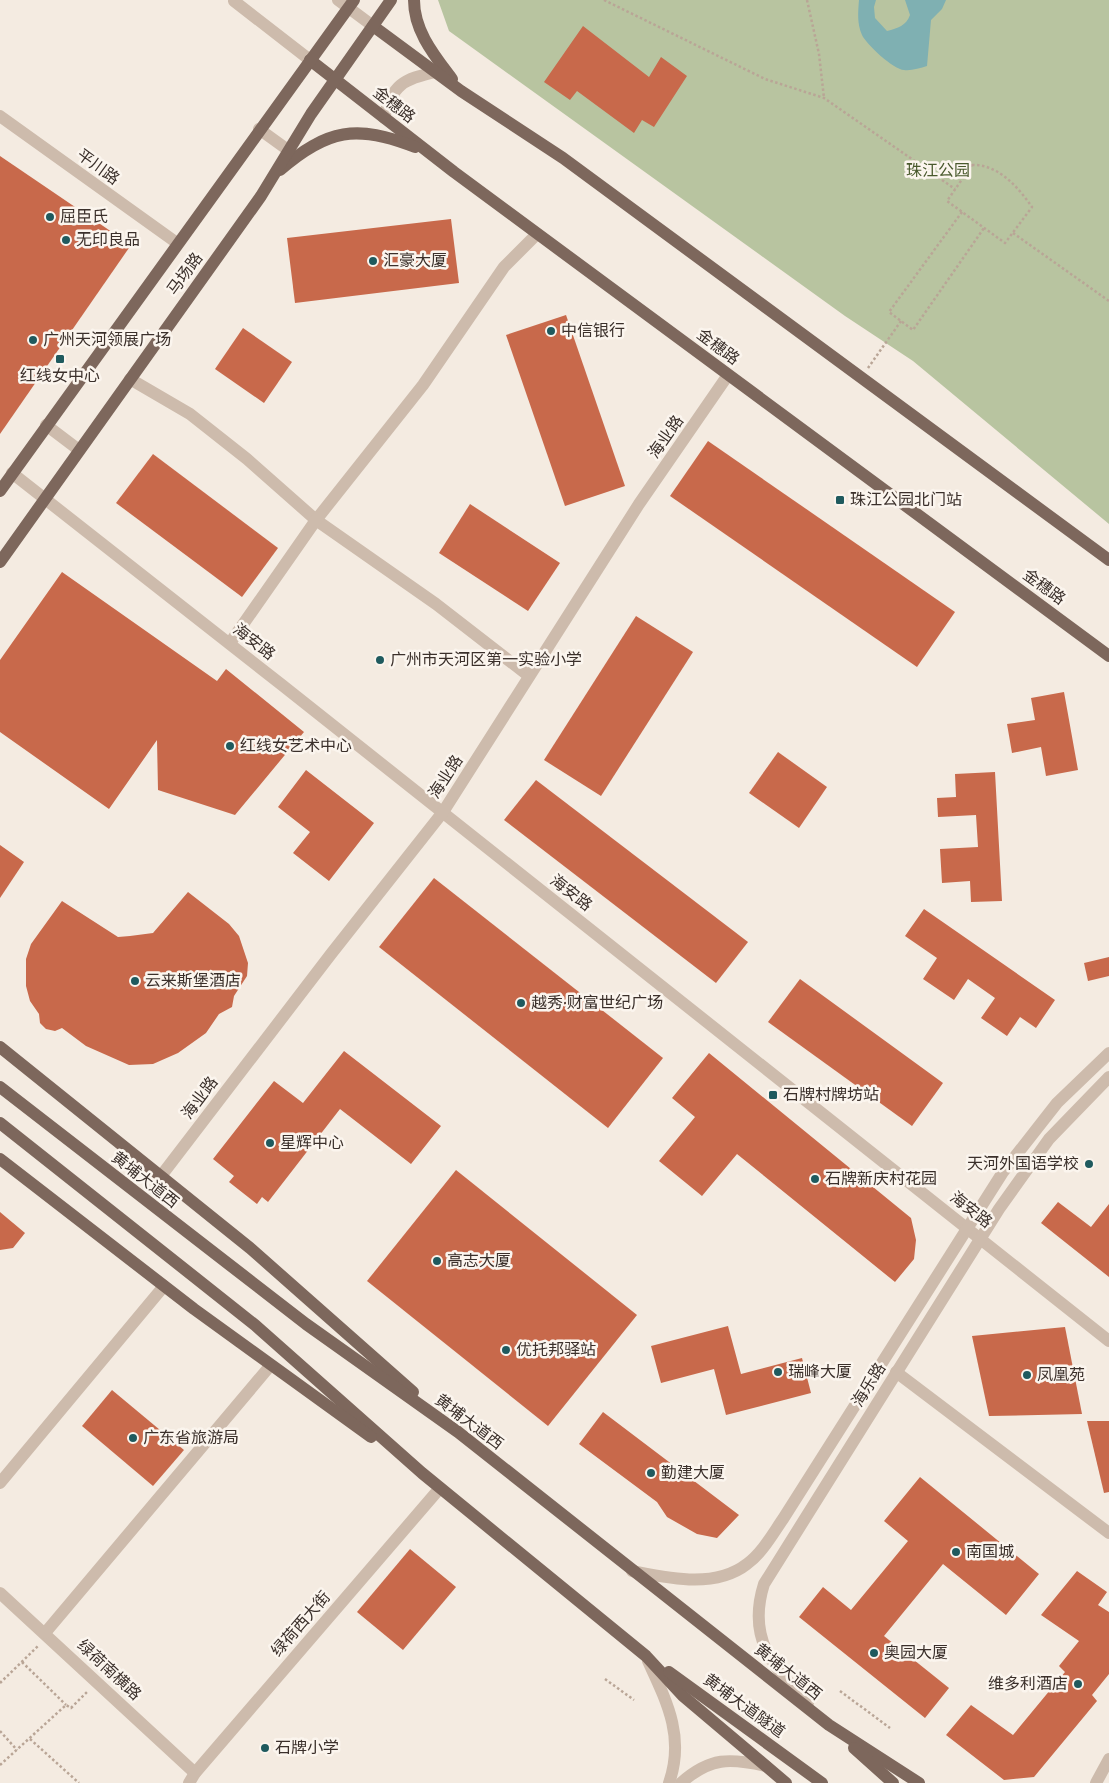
<svg xmlns="http://www.w3.org/2000/svg" width="1109" height="1783" viewBox="0 0 1109 1783" font-family="'Source Sans 3','Noto Sans SC',sans-serif">
	<rect width="100%" height="100%" fill="#f4ebe1"/>
	<path fill="#b8c4a0" d="M438 0H1109V524L913 361 845 316 449 31Z"/>
	<path fill="#7fb0b2" d="M859 0H876L874 7 875 18 887 31C898 28 906 26 910 15L905 0H946L942 9 931 20 927 66C920 68 911 71 904 70 894 70 866 44 862 35 857 24 858 12 859 0Z"/>
	<g fill="#c8694b">
		<path d="M583 26 649 77 661 57 687 76 654 127 642 120 634 133 577 91 570 100 544 82Z"/>
		<path d="M0 156 131 245 0 434Z"/>
		<path d="M451 219 459 283 295 303 287 238Z"/>
		<path d="M566 315 625 486 565 506 506 335Z"/>
		<path d="M243 328 292 362 264 403 215 369Z"/>
		<path d="M708 441 955 612 917 667 670 496Z"/>
		<path d="M153 454 278 548 242 597 116 503Z"/>
		<path d="M470 504 560 563 528 611 439 553Z"/>
		<path d="M62 572 217 681 226 669 304 732 235 815 158 790 157 740 109 809 0 732V660Z"/>
		<path d="M636 616 693 652 601 796 544 760Z"/>
		<path d="M1064 692 1078 770 1046 776 1041 747 1012 753 1007 724 1035 720 1031 698Z"/>
		<path d="M778 752 827 787 799 828 749 793Z"/>
		<path d="M306 770 374 823 329 881 293 853 310 832 278 807Z"/>
		<path d="M995 772 1002 901 971 902 970 881 942 883 940 849 978 847 976 815 938 817 937 798 956 797 955 774Z"/>
		<path d="M536 780 748 942 716 983 504 820Z"/>
		<path d="M0 845 24 862 0 898Z"/>
		<path d="M434 878 663 1058 608 1128 379 947Z"/>
		<path d="M188 892 229 924 239 936 248 963 247 976 234 996 232 1007 219 1014 206 1033 178 1053 153 1064 129 1065 86 1046 62 1028 55 1031 46 1029 40 1023 39 1014 30 1001 26 986V959L31 944 62 901 118 937 130 936 153 933Z"/>
		<path d="M924 909 1055 1000 1036 1028 1020 1017 1007 1036 981 1018 995 998 968 979 954 1000 923 979 937 958 905 936Z"/>
		<path d="M1109 957V976L1088 981 1084 963Z"/>
		<path d="M800 979 943 1083 912 1126 768 1022Z"/>
		<path d="M344 1051 441 1126 411 1164 340 1109 268 1202 262 1197 257 1204 229 1182 234 1176 213 1159 274 1081 303 1103Z"/>
		<path d="M709 1053 911 1218 916 1240 914 1259 895 1282 737 1154 702 1196 659 1161 695 1117 672 1098Z"/>
		<path d="M456 1170 637 1315 548 1426 367 1281Z"/>
		<path d="M1058 1202 1091 1227 1109 1204V1277L1041 1223Z"/>
		<path d="M0 1212 25 1233 13 1248 0 1250Z"/>
		<path d="M728 1326 741 1374 802 1358 811 1393 726 1415 714 1369 661 1383 651 1346Z"/>
		<path d="M1065 1327 1082 1414 989 1416 972 1336Z"/>
		<path d="M112 1390 184 1450 153 1486 82 1426Z"/>
		<path d="M603 1412 739 1515 717 1538 697 1534 667 1517 657 1502 579 1444Z"/>
		<path d="M1087 1421H1109V1492L1104 1493Z"/>
		<path d="M920 1477 1039 1574 1006 1615 943 1564 884 1636 949 1688 925 1718 799 1617 823 1587 851 1610 908 1541 884 1521Z"/>
		<path d="M410 1549 456 1587 403 1650 357 1612Z"/>
		<path d="M1077 1571 1107 1592 1098 1605 1109 1612V1674L1092 1695 1097 1701 1034 1777 1004 1780 946 1735 971 1705 1013 1735 1065 1672 1059 1666 1079 1641 1041 1615Z"/>
	</g>
	<g fill="none" stroke-linecap="round" stroke-linejoin="round">
		<g stroke="#b9a596" stroke-width="2.5" stroke-dasharray="2.5 2.5" stroke-linecap="butt">
			<path d="M604 0 765 79 824 98 955 189"/>
			<path d="M807 0 819 54 824 98"/>
			<path d="M972 165C998 164 1018 187 1032 207L1005 243 947 201Z"/>
			<path d="M962 212 889 312 913 330 984 228"/>
			<path d="M1013 233 1109 301"/>
			<path d="M868 368 901 321"/>
			<path d="M22 1662 66 1705"/>
			<path d="M605 1679 634 1700"/>
			<path d="M0 1683 38 1646"/>
			<path d="M840 1691 890 1728"/>
			<path d="M0 1731 17 1750"/>
			<path d="M30 1739 79 1783"/>
			<path d="M0 1765 66 1705 71 1708 87 1692"/>
		</g>
		<g stroke="#cdbbac" stroke-width="12">
			<path d="M338 0 373 26"/>
			<path d="M234 1 310 60"/>
			<path d="M0 116 177 243"/>
			<path d="M384 118C392 85 403 79 436 72"/>
			<path d="M259 129 288 150"/>
			<path d="M130 379 190 414 247 459 316 520 436 604 529 676"/>
			<path d="M46 425 79 450"/>
			<path d="M12 473 282 685 1109 1341"/>
			<path d="M230 643 316 520 423 385 504 267 537 234"/>
			<path d="M161 1176 331 954 443 812 639 504 728 375"/>
			<path d="M896 1372 1109 1533"/>
			<path d="M0 1483 164 1286"/>
			<path d="M632 1571C668 1578 715 1589 747 1564 762 1553 772 1535 783 1519L1003 1172 1057 1103 1109 1053"/>
			<path d="M0 1593 195 1773"/>
			<path d="M45 1633 270 1366"/>
			<path d="M648 1661C667 1702 685 1737 669 1783"/>
			<path d="M808 1703C772 1666 747 1638 764 1584L999 1209 1049 1139 1109 1077"/>
			<path d="M189 1783 195 1773 440 1488"/>
			<path d="M681 1783C710 1757 730 1758 766 1766"/>
			<path d="M1096 1783 1109 1759"/>
		</g>
		<g stroke="#7d675c" stroke-width="12">
			<path d="M414 0C414 31 434 55 452 79"/>
			<path d="M373 26 461 91 563 158 1109 560"/>
			<path d="M310 60 454 172 1109 656"/>
			<path d="M280 170C327 129 357 124 415 147"/>
			<path d="M0 491 354 0"/>
			<path d="M0 562 261 196 311 114 391 0"/>
			<path d="M0 1047 250 1248 413 1392"/>
			<path d="M0 1087 306 1324 458 1432 829 1725 919 1783"/>
			<path d="M0 1123 255 1325 422 1473 646 1656 683 1696 786 1783"/>
			<path d="M0 1159 194 1309 371 1437"/>
			<path d="M669 1672 822 1783"/>
			<path d="M854 1748 893 1783"/>
		</g>
	</g>
	<g fill="#1f5a5e" stroke="#fbf5ee" stroke-width="2">
		<circle cx="50" cy="217" r="5"/>
		<circle cx="66" cy="240" r="5"/>
		<circle cx="373" cy="261" r="5"/>
		<circle cx="551" cy="331" r="5"/>
		<circle cx="33" cy="340" r="5"/>
		<rect x="55" y="354" width="10" height="10" rx="2.5"/>
		<rect x="835" y="495" width="10" height="10" rx="2.5"/>
		<circle cx="380" cy="660" r="5"/>
		<circle cx="230" cy="746" r="5"/>
		<circle cx="135" cy="981" r="5"/>
		<circle cx="521" cy="1003" r="5"/>
		<rect x="768" y="1090" width="10" height="10" rx="2.5"/>
		<circle cx="270" cy="1143" r="5"/>
		<circle cx="1089" cy="1164" r="5"/>
		<circle cx="815" cy="1179" r="5"/>
		<circle cx="437" cy="1261" r="5"/>
		<circle cx="506" cy="1350" r="5"/>
		<circle cx="778" cy="1372" r="5"/>
		<circle cx="1027" cy="1375" r="5"/>
		<circle cx="133" cy="1438" r="5"/>
		<circle cx="651" cy="1473" r="5"/>
		<circle cx="956" cy="1552" r="5"/>
		<circle cx="874" cy="1653" r="5"/>
		<circle cx="1078" cy="1684" r="5"/>
		<circle cx="265" cy="1748" r="5"/>
	</g>
	<g text-anchor="middle" dominant-baseline="central" stroke-width="5" stroke-linejoin="round" paint-order="stroke">
		<g font-size="16" fill="#3b302b" stroke="#fbf5ee">
			<text transform="translate(394 105) rotate(38)">金穗路</text>
			<text transform="translate(98 167) rotate(36)">平川路</text>
			<text transform="translate(185 274) rotate(-54)">马场路</text>
			<text transform="translate(718 347) rotate(37)">金穗路</text>
			<text transform="translate(666 437) rotate(-55)">海业路</text>
			<text transform="translate(1044 587) rotate(36)">金穗路</text>
			<text transform="translate(254 642) rotate(38)">海安路</text>
			<text transform="translate(446 777) rotate(-57)">海业路</text>
			<text transform="translate(571 893) rotate(38)">海安路</text>
			<text transform="translate(200 1098) rotate(-53)">海业路</text>
			<text transform="translate(145 1180) rotate(38)">黄埔大道西</text>
			<text transform="translate(971 1210) rotate(38)">海安路</text>
			<text transform="translate(869 1385) rotate(-58)">海乐路</text>
			<text transform="translate(469 1422) rotate(37)">黄埔大道西</text>
			<text transform="translate(301 1624) rotate(-49)">绿荷西大街</text>
			<text transform="translate(109 1670) rotate(43)">绿荷南横路</text>
			<text transform="translate(788 1672) rotate(38)">黄埔大道西</text>
			<text transform="translate(744 1706) rotate(36)">黄埔大道隧道</text>
		</g>
		<g font-size="16" fill="#4a5a2e" stroke="#fbf5ee">
			<text x="938" y="171">珠江公园</text>
		</g>
		<g font-size="16" fill="#3b302b" stroke="#fbf5ee" text-anchor="start">
			<text x="60" y="217">屈臣氏</text>
			<text x="76" y="240">无印良品</text>
			<text x="383" y="261">汇豪大厦</text>
			<text x="561" y="331">中信银行</text>
			<text x="43" y="340">广州天河领展广场</text>
			<text x="60" y="376" text-anchor="middle">红线女中心</text>
			<text x="850" y="500">珠江公园北门站</text>
			<text x="390" y="660">广州市天河区第一实验小学</text>
			<text x="240" y="746">红线女艺术中心</text>
			<text x="145" y="981">云来斯堡酒店</text>
			<text x="531" y="1003">越秀·财富世纪广场</text>
			<text x="783" y="1095">石牌村牌坊站</text>
			<text x="280" y="1143">星辉中心</text>
			<text x="1079" y="1164" text-anchor="end">天河外国语学校</text>
			<text x="825" y="1179">石牌新庆村花园</text>
			<text x="447" y="1261">高志大厦</text>
			<text x="516" y="1350">优托邦驿站</text>
			<text x="788" y="1372">瑞峰大厦</text>
			<text x="1037" y="1375">凤凰苑</text>
			<text x="143" y="1438">广东省旅游局</text>
			<text x="661" y="1473">勤建大厦</text>
			<text x="966" y="1552">南国城</text>
			<text x="884" y="1653">奥园大厦</text>
			<text x="1068" y="1684" text-anchor="end">维多利酒店</text>
			<text x="275" y="1748">石牌小学</text>
		</g>
	</g>
</svg>
